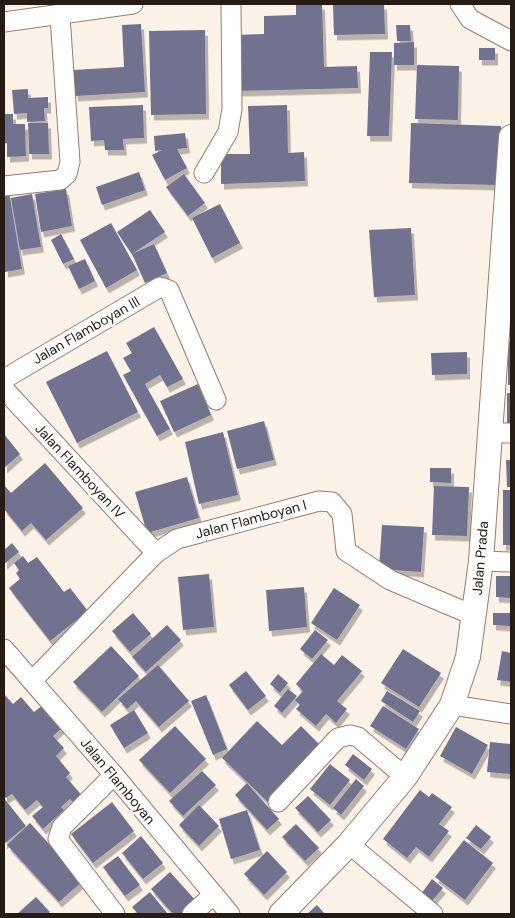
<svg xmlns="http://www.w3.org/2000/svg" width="515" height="918" viewBox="0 0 515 918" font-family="'DM Sans',sans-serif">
	<defs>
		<filter id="shadow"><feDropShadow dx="3" dy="5.5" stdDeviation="0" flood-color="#0004"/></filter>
	</defs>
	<rect width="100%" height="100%" fill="#fdf2e8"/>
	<g fill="#71728f" filter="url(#shadow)">
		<path d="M296 4H322L324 67 357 66 358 88 236 91 235 35 264 34V16L296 15Z"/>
		<path d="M333 4H384L385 34 334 35Z"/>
		<path d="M141 24 145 92 75 96 73 70 124 67 122 25Z"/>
		<path d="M396 25H410L411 41H397Z"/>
		<path d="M205 30 206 114 151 115 149 31Z"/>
		<path d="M414 42V65H394V43Z"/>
		<rect x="479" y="48" width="16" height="12"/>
		<path d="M370 52H392L389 136H367Z"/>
		<path d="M417 65 459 66 458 120 415 119Z"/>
		<path d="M28 89V98L48 97V108H44L45 121 27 122V113L14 114 12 90Z"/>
		<path d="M143 105 144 138 123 139 124 150H105L104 140 91 141 89 107Z"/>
		<path d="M287 105 288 153 304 152 305 181 221 184V154H250L248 106Z"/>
		<path d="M4 114H13V124H25L26 156 7 157V143L4 144Z"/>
		<path d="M28 123H48L49 154H29Z"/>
		<path d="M411 123 501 126 500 185 409 183Z"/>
		<path d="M185 133 187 148 177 149 187 168 165 180 152 155 162 150 155 151 154 136Z"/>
		<path d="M139 172 145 190 102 205 96 187Z"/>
		<path d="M184 174 205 203 188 216 166 187Z"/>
		<path d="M66 189 72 226 41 232 35 194Z"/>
		<path d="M9 192 22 269 5 272 4 193Z"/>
		<path d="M32 194 41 247 20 250 11 198Z"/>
		<path d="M220 204 240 243 212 258 192 218Z"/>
		<path d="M150 210 165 232 132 254 154 244 167 273 145 283 132 254 117 232Z"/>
		<path d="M111 223 137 270 106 288 80 240Z"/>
		<path d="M411 228 415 295 374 297 369 230Z"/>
		<path d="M61 234 74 259 63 264 51 240Z"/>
		<path d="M85 259 95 281 79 289 68 266Z"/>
		<path d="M154 327 183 379 167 387 160 375 145 384 170 429 157 436 123 375 131 371 123 358 132 353 126 343Z"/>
		<rect x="508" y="341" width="3" height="44"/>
		<path d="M107 351 138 412 77 443 46 382Z"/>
		<path d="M467 352V374L432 375 431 353Z"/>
		<path d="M198 384 211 415 174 432 160 401Z"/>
		<rect x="507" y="393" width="4" height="30"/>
		<path d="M264 421 274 460 237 469 227 431Z"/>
		<path d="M223 432 238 495 199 504 185 442Z"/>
		<path d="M4 434 20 454 4 468Z"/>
		<path d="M506 460H511V487H507Z"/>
		<path d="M45 463 83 508 46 540 31 523 22 531 4 509V485L11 493Z"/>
		<path d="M430 468H451V483L430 482Z"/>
		<path d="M187 477 199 518 147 533 135 492Z"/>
		<path d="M434 486 469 487 467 536 432 535Z"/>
		<rect x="503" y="490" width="8" height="55"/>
		<path d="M382 525 424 527 421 572 379 569Z"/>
		<path d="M12 543 19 552 4 564V550Z"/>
		<path d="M23 556 28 563 37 557 64 592 70 588 88 611 50 641 9 588 20 579 16 573 19 570 14 563Z"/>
		<path d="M209 574 214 627 183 630 178 577Z"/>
		<path d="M496 576H511V598L496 597Z"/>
		<path d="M304 587 307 627 269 631 266 590Z"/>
		<path d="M334 588 360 605 337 640 311 623Z"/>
		<path d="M133 613 151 634 130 652 112 631Z"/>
		<path d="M493 613H511V626L493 625Z"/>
		<path d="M167 625 181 640 146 672 132 657Z"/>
		<path d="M315 630 328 640 312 659 300 649Z"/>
		<path d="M111 646 139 676 102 712 73 682Z"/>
		<path d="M403 649 441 673 419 707 381 683Z"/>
		<path d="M502 651 511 653V682L497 680Z"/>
		<path d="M321 654 334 665 342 655 362 671 337 701 347 709 336 723 326 714 316 726 296 709 300 705 295 700 303 691 296 684Z"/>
		<path d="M158 665 189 701 159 727 136 701 127 709 118 699Z"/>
		<path d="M246 671 266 696 248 710 229 685Z"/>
		<path d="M278 674 288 683 280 693 270 684Z"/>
		<path d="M288 689 297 696 282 713 274 706Z"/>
		<path d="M387 691 420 711 413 722 381 701Z"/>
		<path d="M4 694 13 704 21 697 34 712 43 705 63 727 53 736 64 748 56 756 70 773 66 777 85 799 77 807 70 799 61 807 64 810 43 829 32 816 43 807 37 800 25 810 12 794 6 798 4 796Z"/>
		<path d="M206 695 227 749 213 755 191 701Z"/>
		<path d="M383 706 419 729 406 749 370 726Z"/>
		<path d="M134 710 148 733 124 748 110 725Z"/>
		<path d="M257 721 282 745 301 726 322 747 269 803 222 758Z"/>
		<path d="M175 726 206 759 170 793 139 760Z"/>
		<path d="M456 727 488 745 472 774 440 756Z"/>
		<path d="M490 742 511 744 510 774 487 772Z"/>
		<path d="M353 754 372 769 364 780 345 765Z"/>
		<path d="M330 764 350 780 330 805 310 789Z"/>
		<path d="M202 771 216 785 183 816 169 801Z"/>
		<path d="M356 779 364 786 341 815 333 808Z"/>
		<path d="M247 783 279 819 267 830 235 795Z"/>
		<path d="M420 790 429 797 432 793 452 807 439 824 449 831 429 857 416 847 407 858 383 839Z"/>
		<path d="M308 796 331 820 318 832 295 808Z"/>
		<path d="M4 798 26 826 4 844Z"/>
		<path d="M112 802 134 831 93 863 71 834Z"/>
		<path d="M199 805 219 826 199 846 179 825Z"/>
		<path d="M247 810 260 850 231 859 219 819Z"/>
		<path d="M30 823 83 881 59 902 7 845Z"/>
		<path d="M296 824 319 848 305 861 282 837Z"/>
		<path d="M476 825 491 837 481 849 466 838Z"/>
		<path d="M141 836 163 863 143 879 122 853Z"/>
		<path d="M464 840 493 863 465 900 435 877Z"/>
		<path d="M267 851 287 872 264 895 244 874Z"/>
		<path d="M118 856 140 885 125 896 103 867Z"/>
		<path d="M170 872 197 902 183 914H173L151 889Z"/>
		<path d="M432 879 443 888 431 902 421 894Z"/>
		<path d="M150 892 168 914H138L132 907Z"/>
		<path d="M36 897 50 912 47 914H17Z"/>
		<path d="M317 905 325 914H307Z"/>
	</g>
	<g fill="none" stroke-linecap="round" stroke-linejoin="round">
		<g stroke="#987e69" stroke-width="21">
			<g id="minor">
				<path d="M460 4 470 19 511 41"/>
				<path d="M4 22 133 4"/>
				<path d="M204 173 228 132 232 109 231 4"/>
				<path d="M4 186 60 180 67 174 70 162 60 16"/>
				<path d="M4 379 160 287 169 290 216 400"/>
				<path d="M4 389 156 553"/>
				<path d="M489 433H511"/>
				<path d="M481 561 511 562"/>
				<path d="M4 649 114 775 230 914"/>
				<path d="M32 681 156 553 177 539 319 501 332 502 342 514 346 551 390 580 475 616"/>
				<path d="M452 705 511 714"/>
				<path d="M114 775 62 827 58 839 115 914"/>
				<path d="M278 802 338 738 350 735 358 737 405 777"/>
				<path d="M349 844 433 914"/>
				<path d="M192 914 213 895"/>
			</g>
		</g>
		<g stroke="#987e69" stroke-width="26">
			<path id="tertiary" d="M281 914 349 844 405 777 452 705 468 657 481 561 511 137"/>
		</g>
		<use href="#minor" stroke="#fff" stroke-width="19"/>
		<use href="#tertiary" stroke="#fff" stroke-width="24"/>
	</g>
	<g text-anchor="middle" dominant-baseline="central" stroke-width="5" stroke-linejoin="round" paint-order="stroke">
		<g font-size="14" fill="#261c13" stroke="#fff">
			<text transform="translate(86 330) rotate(-30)">Jalan Flamboyan III</text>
			<text transform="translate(80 471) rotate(47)">Jalan Flamboyan IV</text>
			<text transform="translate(251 519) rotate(-15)">Jalan Flamboyan I</text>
			<text transform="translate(480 558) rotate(-85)">Jalan Prada</text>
			<text transform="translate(118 781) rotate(50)">Jalan Flamboyan</text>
		</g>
	</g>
	<rect width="515" height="918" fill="none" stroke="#261c13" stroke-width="10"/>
</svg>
